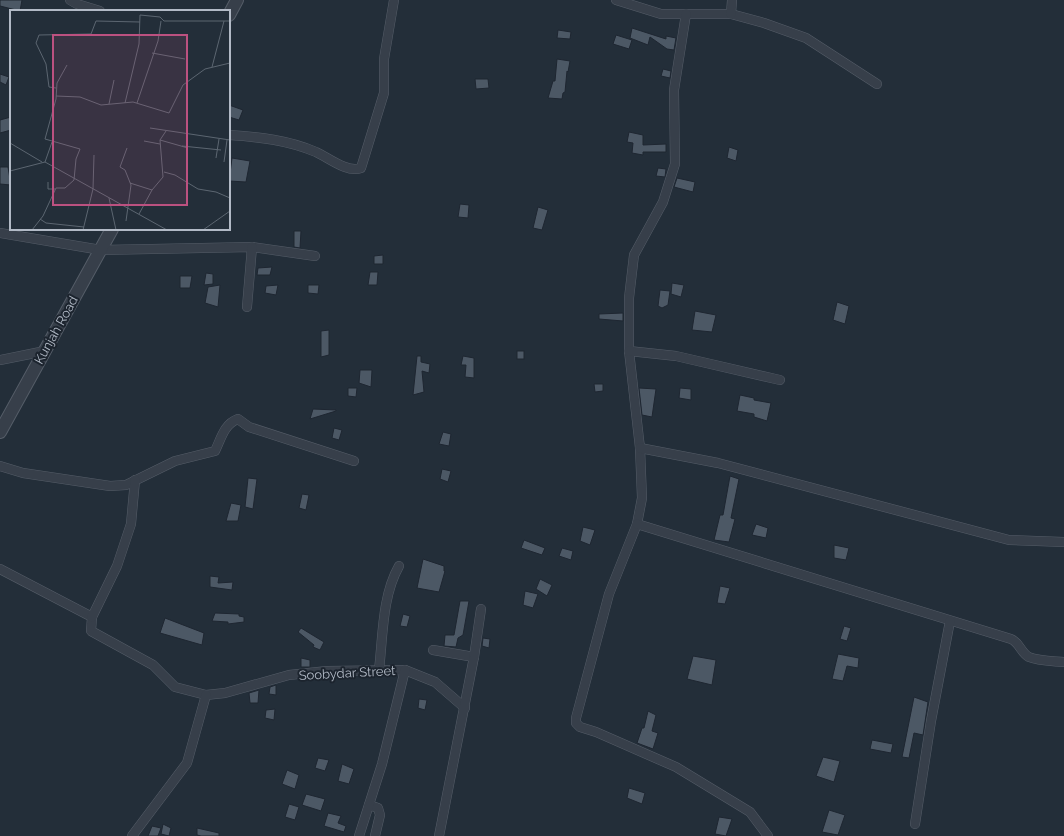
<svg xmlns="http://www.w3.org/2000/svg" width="1064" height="836" viewBox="0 0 1064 836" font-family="Raleway,sans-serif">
	<rect width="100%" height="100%" fill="#232e39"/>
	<g fill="#4c5865" stroke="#1e2631">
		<path d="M0 0H22L20 11 0 6Z"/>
		<path d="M632 28 666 39V36L676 38 674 50 667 49 650 37 648 45 630 38Z"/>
		<path d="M558 30 571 32 570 39 557 38Z"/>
		<path d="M616 35 632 40 629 49 613 44Z"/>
		<path d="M557 59 570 61 568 72 567 71 565 92 563 93 562 99 548 98 553 81H555Z"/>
		<path d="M663 69 671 71 670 78 661 76Z"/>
		<path d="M0 74 9 77 6 85 0 82Z"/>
		<path d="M475 79H488L489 88 476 89Z"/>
		<path d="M229 105 243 110 239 120 229 117Z"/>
		<path d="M11 117V130L0 133V120Z"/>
		<path d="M629 132 643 135V145L666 144V152H643V155L632 153 633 143 627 142Z"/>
		<path d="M729 147 738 150 736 161 727 158Z"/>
		<path d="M232 158 250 161 246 182 229 181Z"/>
		<path d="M0 167H8L11 185 0 184Z"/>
		<path d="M658 168 666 169 665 177 656 176Z"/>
		<path d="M677 178 695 182 693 192 674 187Z"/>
		<path d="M460 204 469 205 468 218 458 217Z"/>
		<path d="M538 207 548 210 542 230 533 228Z"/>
		<path d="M294 231H301L300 248 294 247Z"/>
		<path d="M383 255V264H374V256Z"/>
		<path d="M272 267 270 275H257L258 268Z"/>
		<path d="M370 272H378L377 285H368Z"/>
		<path d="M206 273 213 274V284L204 285Z"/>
		<path d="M180 276H192L190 288H180Z"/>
		<path d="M672 283 684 285 681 297 671 294Z"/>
		<path d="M220 285 218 307 205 303 208 287Z"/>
		<path d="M278 285 276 295 265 293 266 286Z"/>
		<path d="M308 285H319L318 294 308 293Z"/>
		<path d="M660 290 670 291 668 305 662 308 658 306Z"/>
		<path d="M837 302 849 306 845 324 833 320Z"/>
		<path d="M695 311 716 315 712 332 692 330Z"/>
		<path d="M623 313V321L599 319V314Z"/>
		<path d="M329 330V355L321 357V331Z"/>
		<rect x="517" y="351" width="7" height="8"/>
		<path d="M417 356H421V362L430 364 429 373 422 371 424 392 413 395Z"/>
		<path d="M463 356 474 358V378L465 377 466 365H461Z"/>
		<path d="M360 370H372L371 387 359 383Z"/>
		<path d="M594 384H603V391L595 392Z"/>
		<path d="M348 388H357L356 397 348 396Z"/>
		<path d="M639 388 656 389 652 417 642 415Z"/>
		<path d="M680 388 691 389V400L679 398Z"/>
		<path d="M740 395 754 398V400L771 403 767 421 754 417V414L737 411Z"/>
		<path d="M313 409 336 410V411L310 419Z"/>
		<path d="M334 428 342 430 339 440 332 438Z"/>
		<path d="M443 432 451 434 449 446 439 444Z"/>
		<path d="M442 469 451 471 448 482 440 479Z"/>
		<path d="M730 476 739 479 731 518 735 519 729 542 714 540 720 515H723Z"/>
		<path d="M248 478 257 479 253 509 245 507Z"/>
		<path d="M302 494 309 495 306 510 299 508Z"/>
		<path d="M231 503 241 505 238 521H226Z"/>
		<path d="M756 524 768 528 766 538 752 535Z"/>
		<path d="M583 527 595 530 590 545 580 541Z"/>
		<path d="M524 540 545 548 542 555 521 548Z"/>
		<path d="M834 545 849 548 846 560 834 558Z"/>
		<path d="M562 548 573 551 571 560 559 556Z"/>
		<path d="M423 559 444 566V571H445L439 592 417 588Z"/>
		<path d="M210 576 219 577 218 583 233 582 232 590 210 587Z"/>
		<path d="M540 579 552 585 547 596 536 589Z"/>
		<path d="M720 586 730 588 725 604 717 603Z"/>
		<path d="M525 591 538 594 533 608 523 605Z"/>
		<path d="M460 601H469L463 635 458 638 456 647 444 646 445 635H454Z"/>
		<path d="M215 613 239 614V616L244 617V622L228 624V622L212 621Z"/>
		<path d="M403 614 410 616 407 627 400 626Z"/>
		<path d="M165 618 204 633 202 645 160 633Z"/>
		<path d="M844 626 851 628 847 641 840 639Z"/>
		<path d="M301 628 324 642 320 650 313 647 314 645 298 632Z"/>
		<path d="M483 638 490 639 489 648 482 646Z"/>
		<path d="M838 654 859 658 858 668 847 666 843 681 832 679Z"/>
		<path d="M693 656 716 660 712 685 687 679Z"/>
		<path d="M301 658 310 660V667H301Z"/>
		<path d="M276 685V695L269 694 270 687Z"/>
		<path d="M259 690 258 703H250L249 693Z"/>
		<path d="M914 697 928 702 923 735 914 733 909 758 902 757Z"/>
		<path d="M419 699 427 700 425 710 418 708Z"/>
		<path d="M275 709 274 720 265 718 266 710Z"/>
		<path d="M648 711 656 715 652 731 658 733 653 749 637 743 642 728H644Z"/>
		<path d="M872 740 893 744 891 753 870 749Z"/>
		<path d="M823 757 840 761 834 782 816 776Z"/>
		<path d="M318 758 329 760 325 771 315 768Z"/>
		<path d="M342 764 354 769 349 784 338 781Z"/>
		<path d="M287 770 299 775 295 789 282 784Z"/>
		<path d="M629 788 645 793 642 804 627 798Z"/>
		<path d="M306 794 325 799 321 811 302 805Z"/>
		<path d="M289 804 299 807 295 820 285 817Z"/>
		<path d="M829 810 845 815 838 835 822 832Z"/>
		<path d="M328 813 341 816 338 823 346 826 344 832 324 826Z"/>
		<path d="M719 817 732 819 726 836 715 834Z"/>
		<path d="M163 824 171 828 169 836 161 834Z"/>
		<path d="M152 826 161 828 158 836H148Z"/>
		<path d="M197 828 219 833V836H201L197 835Z"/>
	</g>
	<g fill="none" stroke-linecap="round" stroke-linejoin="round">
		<g stroke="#555d68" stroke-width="10">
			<g id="minor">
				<path d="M70 0 77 4 100 11"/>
				<path d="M616 0 661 14H731L764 23 806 38 877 84"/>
				<path d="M686 14 674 90 675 164 663 202 634 255 629 298V351L640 448 642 498 637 524 609 594 576 718V723L580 727 596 732 676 767 750 812 768 836"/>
				<path d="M731 14 732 0"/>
				<path d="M229 135C259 137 288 140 316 152 329 158 347 173 361 168L384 93V59L394 0"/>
				<path d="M0 233 101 250 252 247 315 256"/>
				<path d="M247 307 252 247"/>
				<path d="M629 351 676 356 780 380"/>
				<path d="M0 360 45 351"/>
				<path d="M640 448 718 463 1009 540 1064 542"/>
				<path d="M0 466 23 473 110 486 126 485 175 461 215 451C221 439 224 424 238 419L249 427 354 461"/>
				<path d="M637 524 1011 639C1020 643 1021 653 1029 657 1038 661 1054 661 1064 662"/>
				<path d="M0 569 92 617 91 631 153 665 175 687 206 695 225 693 289 675 327 671 405 670 435 682 465 708"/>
				<path d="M92 617 117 566 131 524 135 480"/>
				<path d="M433 650 474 657"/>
				<path d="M379 670C383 636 382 596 399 566"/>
				<path d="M369 805 378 808 380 815 375 836"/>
				<path d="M915 824 931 721 950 621"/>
				<path d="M132 836 187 763 206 695"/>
				<path d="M359 836 382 764 405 670"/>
				<path d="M439 836 474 657 481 609"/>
			</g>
		</g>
		<g stroke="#555d68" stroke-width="14">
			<g id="tertiary">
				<path d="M229 15 237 0"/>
				<path d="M0 432 112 229"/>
			</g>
		</g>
		<use href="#minor" stroke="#373f4a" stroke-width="9"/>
		<use href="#tertiary" stroke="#373f4a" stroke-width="12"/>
	</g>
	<g text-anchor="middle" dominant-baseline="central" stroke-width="4" stroke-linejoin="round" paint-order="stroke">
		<g font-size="13" fill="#b2bac6" stroke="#1c242e">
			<text transform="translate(56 330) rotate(-61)">Kunjah Road</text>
			<text transform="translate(347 673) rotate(-3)">Soobydar Street</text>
		</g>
	</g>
	<g transform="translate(10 10)">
		<rect width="220" height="220" fill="#232e39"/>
		<path fill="none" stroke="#5c6671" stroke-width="1" d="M142 43 175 49M202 57 214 11M46 78 39 77 36 54 26 33 29 25 81 24 86 11 130 12M46 86 70 87 91 95 123 92 159 103 173 75 195 59 220 53M115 93 129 34 130 5 150 7 154 11H220M127 93 148 31 151 11M99 94 104 70M140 118 220 130M150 130 178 138M134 131 150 134M0 133 32 152M172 136 211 140M206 148 209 129M35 152 42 132M214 152 217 130M0 161 35 152 157 220M154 162 165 165 188 179 206 182 220 188M38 172V179H45M120 173 142 180M99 188 106 220M129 204 142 180 153 167 150 130 156 121M30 209 36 213 74 217M116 211 121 175 115 160 110 157 117 138M22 220 33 206 46 178H55L64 170 66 149 70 139 35 129 46 89 47 73 57 55M73 220 83 179 84 145M193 220 220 201"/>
		<path fill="#bc5180" fill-opacity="0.15" stroke="#bc5180" stroke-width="2" d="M43 25H177V195H43Z"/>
		<rect width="220" height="220" fill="none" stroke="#b2bac6" stroke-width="2"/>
	</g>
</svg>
